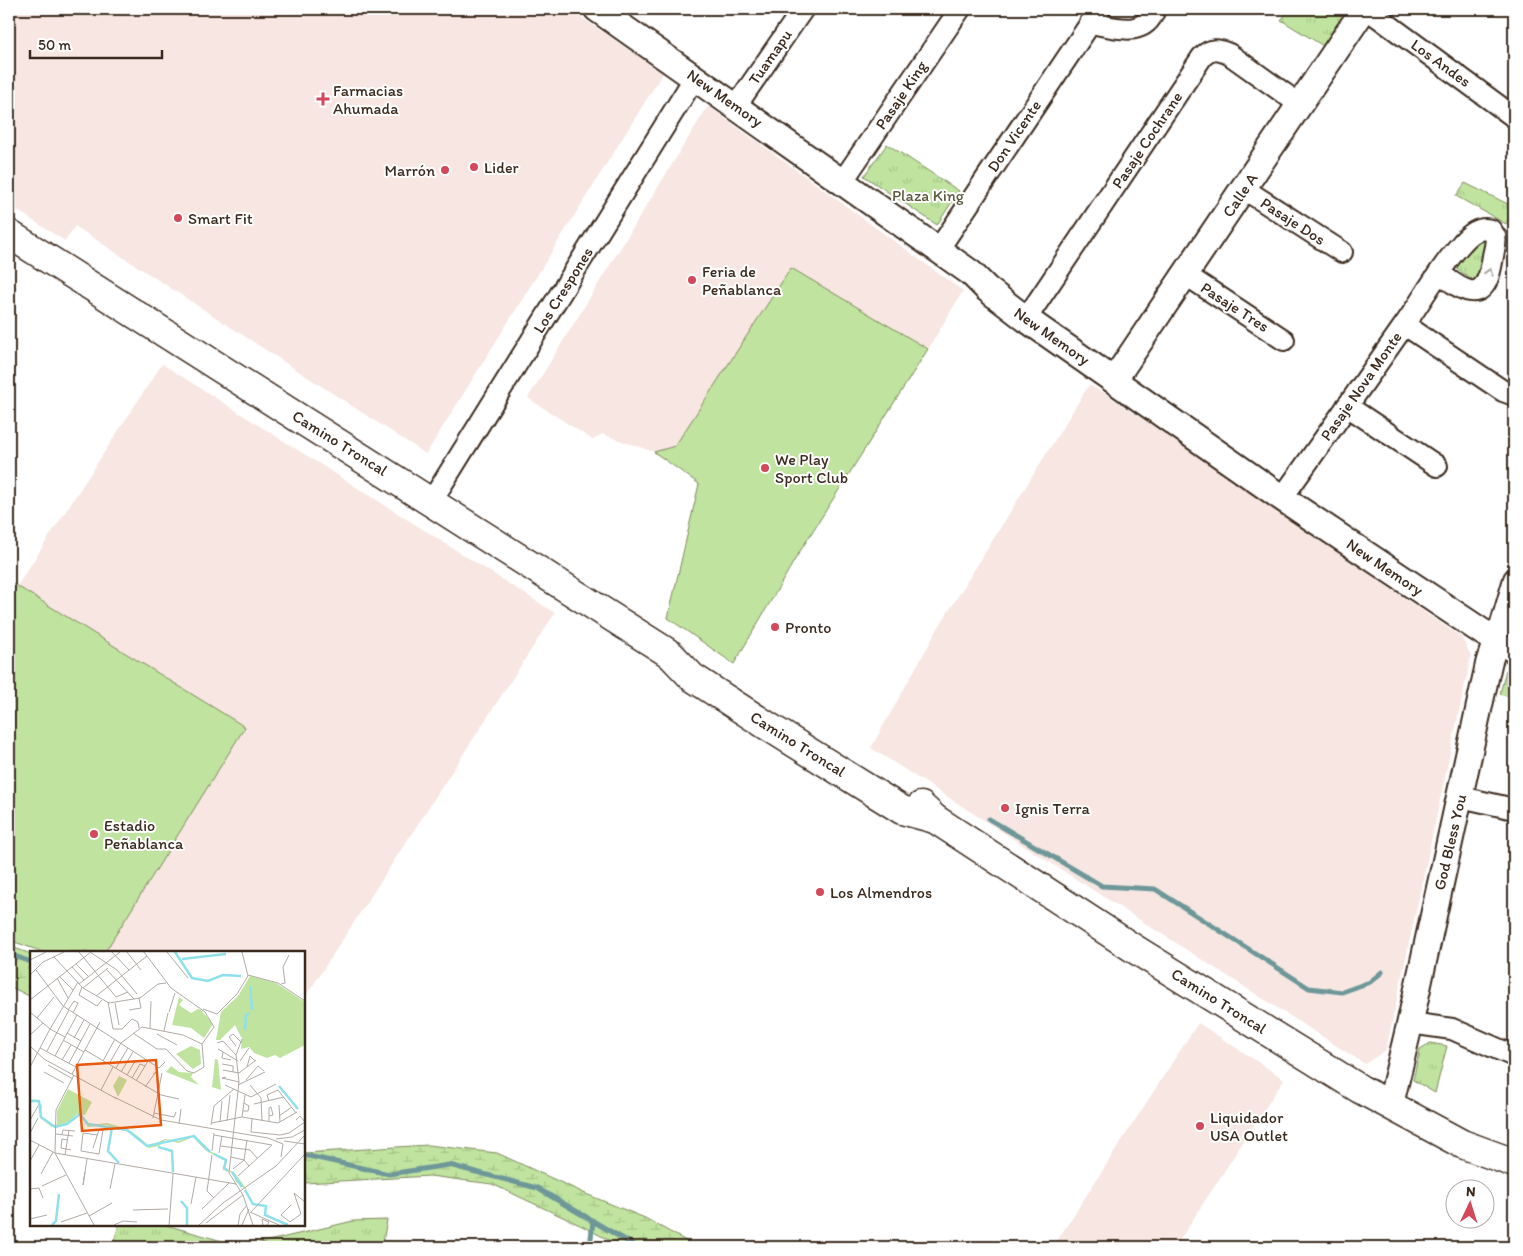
<svg xmlns="http://www.w3.org/2000/svg" width="1523" height="1256" viewBox="0 0 1523 1256" font-family="Itim,sans-serif">
	<defs>
		<pattern id="grass-tufts" width="24" height="20" patternUnits="userSpaceOnUse" patternTransform="scale(1.25)"><rect width="24" height="20" fill="#c0e49f"/><path d="M3 7l-1-3M5 7V3M7 7l1-3M15 17l-1-3M17 17v-4M19 17l1-3" fill="none" stroke="#a6c488"/></pattern>
		<pattern id="wetland-marsh" width="20" height="14" patternUnits="userSpaceOnUse" patternTransform="scale(1.25)"><rect width="20" height="14" fill="#c0e49f"/><path d="M1 5h8M5 5V1M11 12h8M15 12V8" fill="none" stroke="#a6c488"/></pattern>
	</defs>
	<rect width="100%" height="100%" fill="#fff"/>
	<filter id="ink" filterUnits="userSpaceOnUse"><feTurbulence type="fractalNoise" baseFrequency=".02" numOctaves="2"/><feDisplacementMap in="SourceGraphic" scale="10" xChannelSelector="R" yChannelSelector="G"/><feConvolveMatrix kernelMatrix="1 2 1 2 8 2 1 2 1" color-interpolation-filters="sRGB"/></filter>
	<g filter="url(#ink)">
		<g fill="#f7e6e1">
			<path d="M11 9H569L663 73 426 454 75 226 65 241 9 205V12Z"/>
			<path d="M708 106 963 291 928 349 791 268 675 446 654 452 602 434 593 440 528 398Z"/>
			<path d="M162 364 555 613 304 999V952H105L245 727 17 586Z"/>
			<path d="M1089 385 1106 394 1461 637 1471 656 1386 1050 1365 1064 871 748 937 630Z"/>
			<path d="M1198 1023 1284 1079 1175 1247H1053Z"/>
		</g>
		<g fill="url(#grass-tufts)" stroke="#7e875e">
			<path d="M1290 9H1345L1348 11 1325 47 1281 20Z"/>
			<path d="M887 144 959 191 937 225 864 176Z"/>
			<path d="M1465 183 1514 207 1506 224 1456 196Z"/>
			<path d="M1479 235 1487 238 1492 246 1475 281 1454 267Z"/>
			<path d="M1506 670 1514 672V698L1500 694Z"/>
			<path d="M1430 1043 1447 1046 1435 1093 1413 1080 1420 1049Z"/>
			<path d="M387 1220 382 1247H112L119 1225H166L243 1247 353 1221Z"/>
		</g>
		<g fill="url(#wetland-marsh)" stroke="#7e875e">
			<path d="M9 946 31 954V997L9 986Z"/>
			<path d="M428 1145 497 1153 586 1194 645 1218 697 1247H622L582 1226 492 1184 430 1176 304 1183V1153Z"/>
		</g>
		<g fill="#c0e49f" stroke="#7e875e">
			<path d="M791 268 928 349 797 556 734 664 668 618 699 484 654 452 675 446Z"/>
			<path d="M9 581 245 727 105 952H43L9 940Z"/>
		</g>
		<g fill="none" stroke-linecap="round" stroke-linejoin="round">
			<g stroke="#6e979a" stroke-width="5">
				<path d="M989 819 1102 886 1155 889 1309 988 1342 992 1370 982 1382 972"/>
				<path d="M9 954 31 962"/>
				<path d="M304 1155 389 1174 449 1165 537 1188 637 1247"/>
				<path d="M590 1247 593 1221"/>
			</g>
			<g stroke="#3b2a1e" stroke-width="24">
				<g id="minor">
					<path d="M1367 9 1514 117"/>
					<path d="M1090 23C1115 27 1144 39 1155 9"/>
					<path d="M736 106 803 9"/>
					<path d="M842 182 960 9"/>
					<path d="M1244 189 1342 252"/>
					<path d="M938 250 1100 9"/>
					<path d="M1186 275 1284 340"/>
					<path d="M1026 319 1202 57C1211 48 1218 49 1229 54L1299 104"/>
					<path d="M1405 325 1503 391 1514 395"/>
					<path d="M1347 406 1437 466"/>
					<path d="M1282 498C1323 441 1363 384 1403 327 1423 299 1439 268 1462 243 1469 235 1479 226 1491 230 1492 231 1494 235 1495 236 1497 242 1494 250 1493 256 1491 268 1488 294 1470 291 1459 289 1448 279 1439 273"/>
					<path d="M431 502 695 77"/>
					<path d="M1514 579 1496 641 1514 653"/>
					<path d="M1461 797 1514 809"/>
					<path d="M1410 1023 1452 1029 1514 1056"/>
				</g>
			</g>
			<g stroke="#3b2a1e" stroke-width="29">
				<g id="tertiary">
					<path d="M597 9 971 273 987 289 1026 319 1282 498 1496 641 1489 662 1410 1023 1390 1106"/>
					<path d="M1114 380 1364 9"/>
				</g>
			</g>
			<g stroke="#3b2a1e" stroke-width="31">
				<g id="primary">
					<path d="M9 234 670 654 692 677 766 725 902 810 935 819"/>
					<path d="M921 806 935 819 1133 948 1360 1089 1462 1144 1514 1163"/>
				</g>
			</g>
			<use href="#minor" stroke="#fff" stroke-width="20"/>
			<use href="#tertiary" stroke="#fff" stroke-width="25"/>
			<use href="#primary" stroke="#fff" stroke-width="28"/>
		</g>
		<defs><path id="oneway-chevron" d="M-2-3.5L2.5 0L-2 3.5" fill="none" stroke-width="1.6" stroke-linecap="round" stroke-linejoin="round" transform="scale(1.25)"/></defs>
		<use stroke="#a79f9a" href="#oneway-chevron" transform="translate(1489 272) rotate(-74)"/>
	</g>
	<g fill="#d1495b" stroke="#fff" stroke-width="2">
		<path d="M320.5 91.5h5v5h5v5h-5v5h-5v-5h-5v-5h5z"/>
		<circle cx="474" cy="167" r="5"/>
		<circle cx="445" cy="170" r="5"/>
		<circle cx="178" cy="218" r="5"/>
		<circle cx="692" cy="280" r="5"/>
		<circle cx="765" cy="468" r="5"/>
		<circle cx="775" cy="627" r="5"/>
		<circle cx="1005" cy="808" r="5"/>
		<circle cx="94" cy="834" r="5"/>
		<circle cx="820" cy="892" r="5"/>
		<circle cx="1200" cy="1126" r="5"/>
	</g>
	<g text-anchor="middle" dominant-baseline="central" stroke-width="4" stroke-linejoin="round" paint-order="stroke">
		<g font-size="16" fill="#3b2a1e" stroke="#fff">
			<text transform="translate(770 57) rotate(-55)">Tuamapu</text>
			<text transform="translate(1441 63) rotate(36)">Los Andes</text>
			<text transform="translate(901 95) rotate(-56)">Pasaje King</text>
			<text transform="translate(725 98) rotate(35)">New Memory</text>
			<text transform="translate(1014 136) rotate(-56)">Don Vicente</text>
			<text transform="translate(1147 140) rotate(-56)">Pasaje Cochrane</text>
			<text transform="translate(1240 195) rotate(-56)">Calle A</text>
			<text transform="translate(1293 221) rotate(33)">Pasaje Dos</text>
			<text transform="translate(563 290) rotate(-58)">Los Crespones</text>
			<text transform="translate(1235 307) rotate(33)">Pasaje Tres</text>
			<text transform="translate(1052 336) rotate(35)">New Memory</text>
			<text transform="translate(1361 386) rotate(-55)">Pasaje Nova Monte</text>
			<text transform="translate(340 443) rotate(32)">Camino Troncal</text>
			<text transform="translate(1385 567) rotate(34)">New Memory</text>
			<text transform="translate(798 744) rotate(32)">Camino Troncal</text>
			<text transform="translate(1450 842) rotate(-77)">God Bless You</text>
			<text transform="translate(1219 1001) rotate(32)">Camino Troncal</text>
		</g>
		<g font-size="16" fill="#3b2a1e" stroke="#fff" text-anchor="start">
			<text x="333" y="90">Farmacias<tspan x="333" dy="18">Ahumada</tspan></text>
			<text x="484" y="167">Lider</text>
			<text x="435" y="170" text-anchor="end">Marrón</text>
			<text x="188" y="218">Smart Fit</text>
			<text x="702" y="271">Feria de<tspan x="702" dy="18">Peñablanca</tspan></text>
			<text x="775" y="459">We Play<tspan x="775" dy="18">Sport Club</tspan></text>
			<text x="785" y="627">Pronto</text>
			<text x="1015" y="808">Ignis Terra</text>
			<text x="104" y="825">Estadio<tspan x="104" dy="18">Peñablanca</tspan></text>
			<text x="830" y="892">Los Almendros</text>
			<text x="1210" y="1117">Liquidador<tspan x="1210" dy="18">USA Outlet</tspan></text>
		</g>
		<g font-size="16" fill="#5c583e" stroke="#fff">
			<text x="928" y="195">Plaza King</text>
		</g>
	</g>
	<g transform="translate(30 951)">
		<rect width="275" height="275" fill="#fff"/>
		<path d="M220 25 246 32 275 51V94L250 107 245 104 237 107 224 102 219 96 211 98 212 87 205 74 190 89H186L191 61 208 45ZM141 115 149 121 163 122 161 126 169 134 136 121Z" fill="#c0e49f"/>
		<path d="M219 34 247 38 260 47 230 60 226 66 214 48ZM149 46 153 49 149 54 161 62 168 58 171 59 183 73 174 87 161 77 142 74ZM268 49 275 54V82L262 67 255 72 261 71 269 78H261L226 99 222 86 229 80 238 79 235 75ZM217 59 225 72 211 86 207 78ZM193 66H199L204 74 186 89ZM161 95 170 99 171 113 163 118 146 103ZM185 108 188 109 191 139 182 136Z" fill="#c0e49f"/>
		<path d="M0 148 8 149 12 155 11 166 24 174 39 171 52 164 59 174 77 172 98 178 109 186 119 195 135 188 149 190 164 184 176 198 197 209 195 218 204 221 218 240 206 231 203 222 193 219 195 210 175 199 163 186 149 192 135 189 129 195 119 197 99 181 77 174 58 176 50 165 35 174 22 176 10 167 9 152Z" fill="#c0e49f"/>
		<path d="M89 125 97 129 88 146 83 135ZM38 138 62 151 55 164 47 163 39 171 27 174V160Z" fill="#c0e49f"/>
		<path fill="none" stroke="#90e0ec" stroke-width="2.5" d="M145 1 162 27 178 30 193 24 211 25M152 8 196 3M220 35 222 59M215 79 216 64 220 62M249 135 268 158M0 150H9L11 166 25 176 37 173 50 163 58 173 97 179 117 195 164 185 180 201M82 176 78 200 89 212M128 196 142 200 143 221M184 203 196 209 194 217 198 220M202 221 212 236M215 239 223 253 236 255 235 264 258 274M151 250 157 257V274M22 274 26 270 29 243"/>
		<path fill="none" stroke="#b1aaa5" stroke-width="1" d="M49 1 86 46 98 41M60 1 87 19 107 43M82 1 99 19M97 1 111 19M137 1 158 27M24 6 53 37 79 52 110 47 128 33 136 32M0 9 16 1M46 13 58 25M42 16 54 29M76 18 104 48M6 19 33 55 129 117 135 111M0 24 13 11 34 1M218 24 248 32 275 50M29 25 43 39M27 27 38 47M49 33 90 1M251 33 255 32 253 16 259 4M52 36 49 44 67 55 72 49M53 37 78 17M66 45 117 5M0 49 61 1M78 51 83 78H92L102 68 108 71 109 77M85 52 89 74M173 58 187 63 207 43 218 25 212 1M38 59 44 50 48 52 43 62M99 59 111 57 109 47M0 61 20 78 0 116M139 61 145 42M7 67 24 46M120 77 121 50M134 80 138 62M37 82 51 90M103 82 127 98H136L157 120 164 122 174 116 172 93 184 76 175 61 141 37 114 1M127 83 147 94M0 84 13 72M35 86 20 78 48 31M44 87 54 69M33 89 54 101M187 92 193 90 206 104M0 95 14 108 87 148M206 95 199 86 203 83 212 92M10 97 46 116M188 98 208 110M55 99 131 144 149 148M17 100 39 59M193 101 192 107 201 109M206 104 209 131 199 222 213 244 223 274M206 104 212 88M25 105 47 64M32 109 41 94M73 110 85 88M210 110 219 97M39 112 60 73M79 113 91 92 112 76 153 84 172 93M192 113 203 115V121M18 114 43 128M217 116 220 105 225 110M86 117 98 97M193 119 209 122 226 109M14 121 34 132M91 121 103 101M42 123 70 71M44 124 26 159 25 202 64 274M97 124 105 110H107L104 112M196 126 192 127 209 131M102 127 110 113 115 115M216 129 228 115 234 120M106 130 118 110M195 134 221 146 246 133M208 134 235 121M220 134 231 147 232 170M115 136 126 121 123 123M71 139 83 116M84 146 131 169 238 187M239 150 237 144 248 139 266 162M224 153 254 146M249 154 250 171M213 160H218L219 155 214 152M124 162 144 166 146 161M249 165 262 156M212 166 215 144M123 167 132 122M222 168 221 181 250 184 259 182 275 171 270 165 266 169M0 169 8 155M197 170 200 144M190 171 192 150M239 171V157L241 156 243 164 239 165M182 172 212 166 248 172 267 161M149 173 151 158M181 174 184 155 204 138M0 182 8 167M53 182 51 200 69 203 73 179M53 182 68 184M26 183 43 185M32 183 33 179 45 180M184 184 242 194M238 187 253 193 251 206M246 188 262 186 275 179M0 189 25 202 206 233M38 189 32 188 31 197 41 199M254 190 275 193M191 195 220 199 227 207M63 197 69 179H73M182 200 184 182M189 202 192 185M35 204 39 179M182 204 177 240 184 247M201 206 214 209 219 215M0 210 9 194M203 218 214 209 217 189M55 221 53 234 57 208M11 223 23 201M208 225 242 194M12 235 36 224M0 238 9 237 13 247M80 238 85 213M161 253 166 226M261 254 251 264 260 271 271 263 264 242 275 251M172 258 199 232M103 259 138 258M220 261 249 274M221 261 275 203M59 265 82 252M0 268 17 264M31 271 57 262M176 272 213 244M84 274 93 270 107 271M139 274 143 223M169 274 193 252 246 215 275 184M208 274 210 263 217 254M212 274 219 258M233 274 232 268 239 271 237 274"/>
		<path fill="#e8590c" fill-opacity="0.15" stroke="#e8590c" stroke-width="2.5" d="M126 109 131 174 52 180 47 114Z"/>
		<rect width="275" height="275" fill="none" stroke="#3b2a1e" stroke-width="2.5"/>
	</g>
	<rect width="1523" height="1256" fill="none" stroke="#fff" stroke-width="30"/>
	<rect x="15" y="15" width="1493" height="1226" fill="none" stroke="#3b2a1e" stroke-width="2" filter="url(#ink)"/>
	<g transform="translate(1470 1204) rotate(4)"><circle r="24" fill="#ffffff" stroke="#b1aaa5"/>
	<path d="M0-4L9 19L0 12L-9 19Z" fill="#d1495b"/>
	<text y="-8" font-size="14" font-weight="bold" text-anchor="middle" fill="#3b2a1e">N</text>
	</g>
	<path d="M30 50v8h132v-8" fill="none" stroke="#3b2a1e" stroke-width="2.5"/>
	<text x="38" y="50" font-size="15" fill="#3b2a1e" stroke="#ffffff" stroke-width="4" paint-order="stroke">50 m</text>
</svg>
